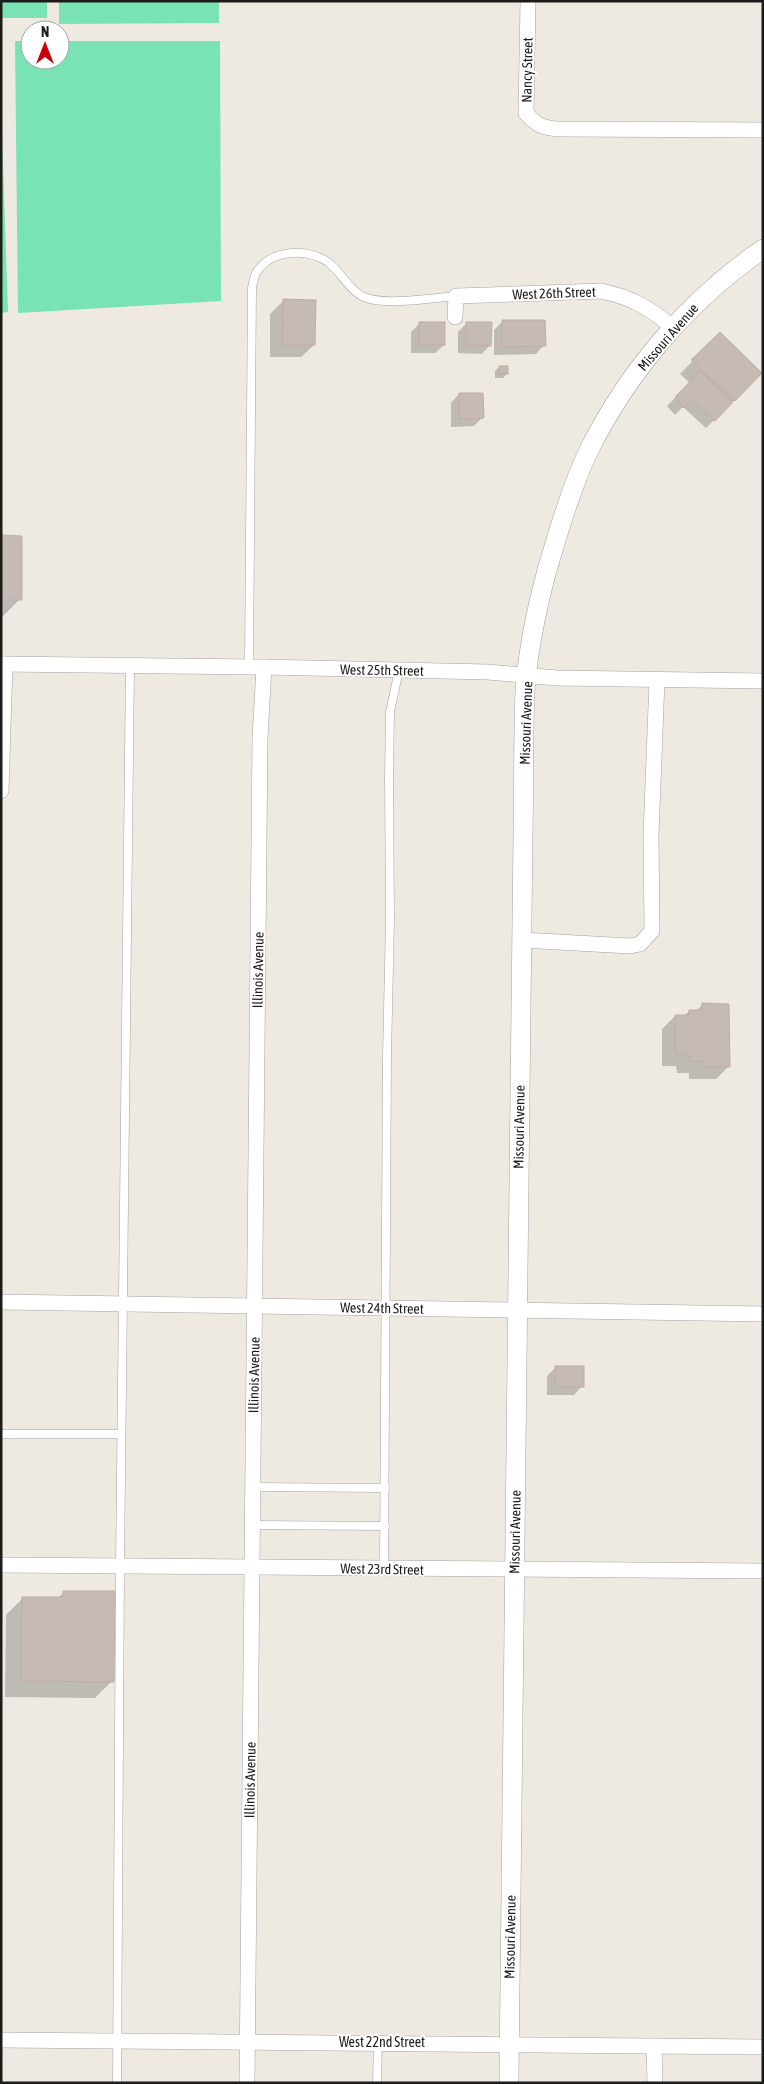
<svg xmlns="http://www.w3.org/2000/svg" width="764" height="2084" viewBox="0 0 764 2084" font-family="'Asap Condensed',sans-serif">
	<rect width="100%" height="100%" fill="#eee9e1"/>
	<g fill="#79e3b5">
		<rect x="1" y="1" width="46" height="17"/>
		<path d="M59 1H219V23L59 24Z"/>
		<path d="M15 41H30V60H60V41H220L221 301 18 313Z"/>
		<path d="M1 104 8 312 1 313Z"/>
	</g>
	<g fill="#0003">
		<path d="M283 301 314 345 301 357H270V314Z"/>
		<path d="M502 322 544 345 536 354 494 355V330Z"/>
		<path d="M420 323 444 345 435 353H411V332Z"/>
		<path d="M467 323 490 345 482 354 458 353V332Z"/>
		<path d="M720 333 735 400 706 428 683 407 675 415 667 406 690 383 680 374Z"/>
		<path d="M499 367 507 374 503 378H495V371Z"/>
		<path d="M459 394 482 418 474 426 451 427V403Z"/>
		<path d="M1 537 20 599 3 616H1Z"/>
		<path d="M702 1005 729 1066 716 1079H689V1073H677L676 1066H662V1029L675 1016H684L689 1011H696Z"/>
		<path d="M556 1367 582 1386 574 1395H547V1376Z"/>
		<path d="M64 1592 112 1681 95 1698 5 1697 6 1615 23 1598 57 1599Z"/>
	</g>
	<g fill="#c6bbb4" stroke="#c0aea2">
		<path d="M283 299 316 300 315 345H282Z"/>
		<path d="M502 320H545L546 346 502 347Z"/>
		<rect x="419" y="322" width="26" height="23"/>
		<path d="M466 322H492L491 346 466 345Z"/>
		<path d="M720 332 762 373 735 401 691 360Z"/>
		<rect x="499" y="366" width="9" height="8"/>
		<path d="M700 371 733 402 715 421 692 399 684 408 675 397Z"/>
		<path d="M459 393H483L484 418 459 419Z"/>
		<path d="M1 535 22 536V600H1Z"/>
		<path d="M702 1003 729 1004 730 1067H701V1061H690L689 1054H675V1015H689V1010H702Z"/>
		<rect x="555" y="1366" width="29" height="21"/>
		<path d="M63 1591H115L114 1682 21 1681 22 1597H63Z"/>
	</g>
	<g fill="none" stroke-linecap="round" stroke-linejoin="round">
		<g stroke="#a3a3a3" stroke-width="9">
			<g id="service">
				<path d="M249 667 252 288C253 283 254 277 256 273 271 249 306 248 328 262 340 271 351 292 364 297 385 306 432 298 456 296"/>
				<path d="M1 1434H121"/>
				<path d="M253 1487 385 1488"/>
				<path d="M253 1525 385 1526"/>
				<path d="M384 1569 387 1056 390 919 389 778 390 712 399 670"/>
				<path d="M117 2083 120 1566 130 665"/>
				<path d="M377 2083 378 2042"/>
			</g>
		</g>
		<g stroke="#a3a3a3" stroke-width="16">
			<g id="minor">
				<path d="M528 1 526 113C536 125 543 128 558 129L763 130"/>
				<path d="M455 317 456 296 601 291C630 297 651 308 673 328"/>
				<path d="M1 664 264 667 488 672 557 678 763 681"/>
				<path d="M1 791 5 664"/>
				<path d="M522 940 630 946 640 944 652 931 651 836 657 680"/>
				<path d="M1 1302 763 1314"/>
				<path d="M1 1565 763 1571"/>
				<path d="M1 2040 763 2047"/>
				<path d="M654 2046 655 2083"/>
				<path d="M247 2083 260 738 264 667"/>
			</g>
		</g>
		<g stroke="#a3a3a3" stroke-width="20">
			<path id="tertiary" d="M509 2083C511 1753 516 1423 520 1094 521 1007 522 921 523 835 524 787 523 738 525 691 528 646 540 592 553 550 563 516 574 481 589 450 629 370 689 300 763 249"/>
		</g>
		<use href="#service" stroke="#fff" stroke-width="8"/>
		<use href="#minor" stroke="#fff" stroke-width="15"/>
		<use href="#tertiary" stroke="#fff" stroke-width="19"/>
	</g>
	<g text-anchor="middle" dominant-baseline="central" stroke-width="4" stroke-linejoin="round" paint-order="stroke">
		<g font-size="14" fill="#1c1c1c" stroke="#fff">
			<text transform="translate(527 70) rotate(-89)">Nancy Street</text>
			<text transform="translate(554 293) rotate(-2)">West 26th Street</text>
			<text transform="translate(668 337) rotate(-49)">Missouri Avenue</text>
			<text transform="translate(382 670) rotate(1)">West 25th Street</text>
			<text transform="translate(526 723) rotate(-88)">Missouri Avenue</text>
			<text transform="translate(258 970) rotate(-89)">Illinois Avenue</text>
			<text transform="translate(519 1127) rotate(-89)">Missouri Avenue</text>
			<text transform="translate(382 1308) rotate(1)">West 24th Street</text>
			<text transform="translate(254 1375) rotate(-89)">Illinois Avenue</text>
			<text transform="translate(515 1532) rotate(-89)">Missouri Avenue</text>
			<text transform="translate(382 1569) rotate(1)">West 23rd Street</text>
			<text transform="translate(250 1780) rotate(-89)">Illinois Avenue</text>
			<text transform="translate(510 1937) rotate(-89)">Missouri Avenue</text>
			<text x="382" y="2042">West 22nd Street</text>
		</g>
	</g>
	<rect width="764" height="2084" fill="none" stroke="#1c1c1c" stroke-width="5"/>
	<g transform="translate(45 45)"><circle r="24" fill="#ffffff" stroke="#a4a4a4"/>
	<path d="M0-4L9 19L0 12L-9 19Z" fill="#c8000a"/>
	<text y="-8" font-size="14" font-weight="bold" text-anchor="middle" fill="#1c1c1c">N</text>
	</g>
</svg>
